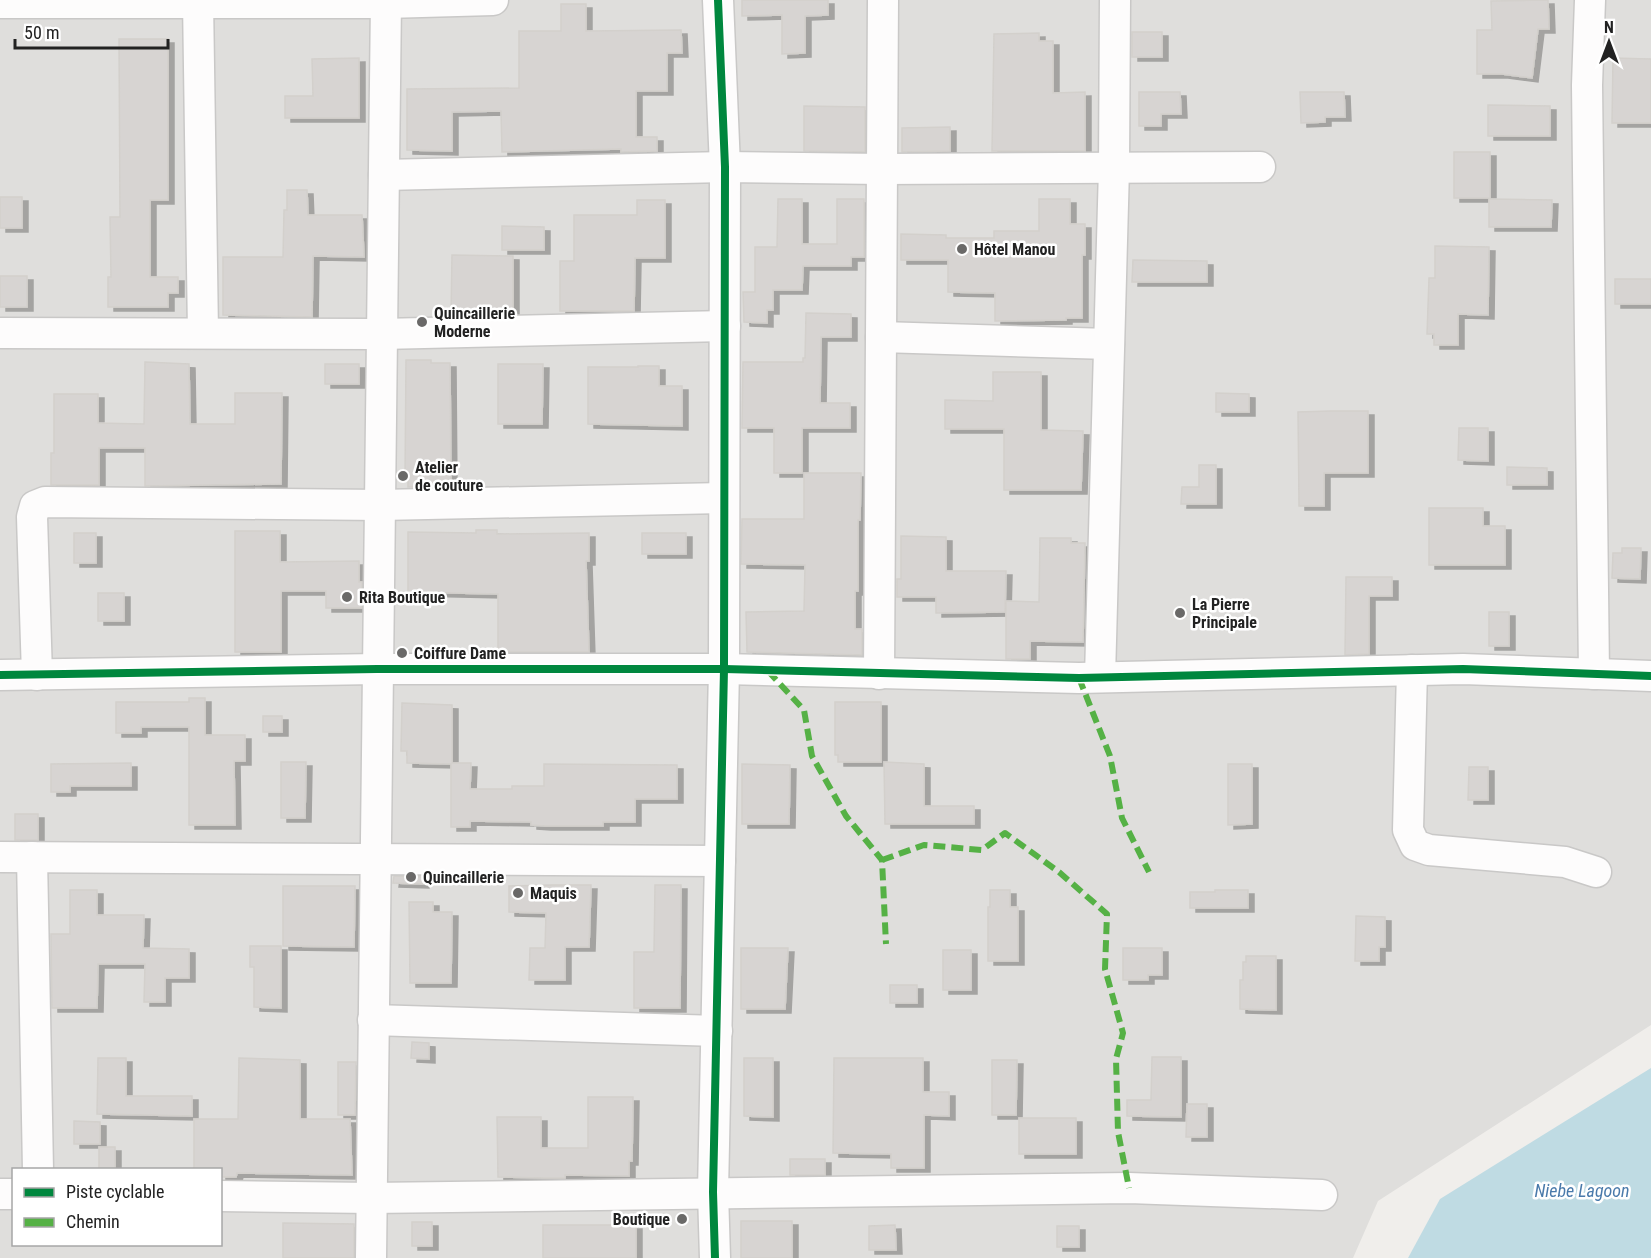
<svg xmlns="http://www.w3.org/2000/svg" width="1651" height="1258" viewBox="0 0 1651 1258" font-family="'Roboto Condensed',sans-serif">
	<defs>
		<filter id="shadow"><feDropShadow dx="6" dy="4" stdDeviation="0" flood-color="#0004"/></filter>
	</defs>
	<rect width="100%" height="100%" fill="#f0eeeb"/>
	<path fill="#dfdedc" fill-rule="evenodd" d="M0 0H1651V1025L1378 1201 1353 1258H0ZM14 1170H220V1244H14Z"/>
	<path fill="#bfdbe3" d="M1651 1068V1258H1408L1440 1199Z"/>
	<g fill="#d7d4d2" stroke="#d3d0cc" stroke-width="1.5" filter="url(#shadow)">
		<path d="M742 0H828V15L805 16V53L782 54V15L742 16Z"/>
		<path d="M1548 0 1549 29H1538L1532 78 1502 74H1477V30H1492L1491 1Z"/>
		<path d="M561 4H586V31L681 30 682 53H667V91H636V137H657V151L621 152V149L502 152 501 111 452 112V151L407 150V89L519 88V31H561Z"/>
		<rect x="1132" y="32" width="30" height="25"/>
		<path d="M1039 33V41H1053V93L1085 92V151H992L994 34Z"/>
		<path d="M119 39H168V200H150V277H178V293H168V307H108V277H111L110 217H120Z"/>
		<path d="M359 58V118H285V96H313L312 59Z"/>
		<path d="M1613 58 1651 59V123H1612Z"/>
		<path d="M1139 92H1180L1181 114H1161V126H1139Z"/>
		<path d="M1300 92H1344L1345 117H1325V122L1301 123Z"/>
		<path d="M1488 105 1550 106V136H1488Z"/>
		<path d="M804 106 865 107V152L804 151Z"/>
		<path d="M950 127V151L902 152V128Z"/>
		<rect x="1454" y="152" width="36" height="46"/>
		<path d="M287 190H307L308 215H362L364 257 313 256 312 317 223 315V257H283L284 210H287Z"/>
		<rect x="0" y="197" width="22" height="31"/>
		<path d="M778 199H802V244H837V199H864V257H851V266H803L802 290H773V310H767V323L744 322 743 292H755V247H777Z"/>
		<path d="M1039 199H1070V224H1085V255H1082V318H1066V320L995 321V293L948 292V260H901V234L946 235V238H994V231H1039Z"/>
		<path d="M1489 199 1552 200 1551 227H1489Z"/>
		<path d="M637 200H665V258H635L634 311H560V261H574V215H637Z"/>
		<path d="M502 226 544 227V250H502Z"/>
		<path d="M1435 246 1489 247 1488 315 1458 314V345H1434V334H1427L1429 278H1435Z"/>
		<path d="M452 255 513 256V314L451 315Z"/>
		<path d="M1133 260 1207 261V282H1132Z"/>
		<rect x="0" y="276" width="27" height="31"/>
		<rect x="1615" y="279" width="36" height="25"/>
		<path d="M806 313 851 314V337H821L820 403H850V428H802V473H774V428H742L743 362H803V358H805Z"/>
		<path d="M406 360H431V363H450L451 486 408 487V478H405Z"/>
		<path d="M145 362 189 364 190 424H235V393H282L281 484 145 486V448H99V485H51V453H54V394H98V423L144 424Z"/>
		<rect x="325" y="364" width="34" height="20"/>
		<path d="M498 364H543L542 424H498Z"/>
		<path d="M638 366H659V386H682V426L588 424V367H638Z"/>
		<path d="M993 372H1041V430L1083 431 1081 490H1004V429H945V400L993 401Z"/>
		<path d="M1216 393 1249 394V412H1216Z"/>
		<path d="M1330 411H1368V473H1324V506H1299L1298 412Z"/>
		<path d="M1459 428H1488V461L1458 460Z"/>
		<path d="M1199 465H1216V504H1181L1182 487H1199Z"/>
		<path d="M1507 467 1547 468V485H1507Z"/>
		<path d="M804 473H861L860 520H858V591H855V629H862V655L747 652 746 612 804 611 805 565 741 564 742 519H804Z"/>
		<path d="M1429 508H1483V526H1505V565H1429Z"/>
		<path d="M476 530H497V534L589 533V561H586L589 652H498V594L408 592V532L476 533Z"/>
		<path d="M235 531H280V562L359 561V582H362V608H326V591H281V652H235Z"/>
		<rect x="74" y="533" width="22" height="30"/>
		<rect x="642" y="533" width="44" height="21"/>
		<path d="M901 536 946 537V571H1006L1005 612 936 613V597H897V579H901Z"/>
		<path d="M1040 538H1071V543H1085L1083 642 1030 641V659H1006V601L1039 602Z"/>
		<path d="M1622 548H1641L1640 579 1612 578 1613 553H1622Z"/>
		<path d="M1346 577H1392V596H1369V654L1345 655Z"/>
		<rect x="98" y="593" width="26" height="28"/>
		<rect x="1489" y="612" width="20" height="34"/>
		<path d="M189 698H205V735H245V761H234L235 825H189V727H141V733H116V702H189Z"/>
		<path d="M835 702H881V762H838V755H835Z"/>
		<path d="M402 703 452 705V763H471L470 789H512V786H544V764L677 765V799H635V822H603V826H545L531 825V822L470 821V827H451V764L407 763V751H401Z"/>
		<rect x="263" y="716" width="19" height="16"/>
		<path d="M281 762H306L305 818H281Z"/>
		<path d="M884 762 924 764V806H974V824H885Z"/>
		<path d="M131 763V786H70V792H51V764Z"/>
		<path d="M742 764 790 765 789 824H742Z"/>
		<path d="M1228 764H1252V824L1228 825Z"/>
		<path d="M1469 767H1488V800H1468Z"/>
		<rect x="15" y="814" width="23" height="26"/>
		<path d="M394 876 423 877V884L393 883Z"/>
		<path d="M551 885H591L589 947H565V980H529L530 948H545L546 913 509 912V886Z"/>
		<path d="M655 885H681L680 1008H634V952H654Z"/>
		<path d="M283 886H355L354 947 283 946Z"/>
		<path d="M70 890H97V915H144L143 948 189 949V978H165V1002H144L145 964H98L97 1008H52L51 934H70Z"/>
		<path d="M990 890H1010V907H1018V961H988V907H990Z"/>
		<path d="M1215 890H1248V908H1190V892H1215Z"/>
		<path d="M409 902H433V912H452L451 983H410Z"/>
		<path d="M1356 916 1385 917V947H1379V961H1355Z"/>
		<path d="M250 946H281V1008L254 1007V967H250Z"/>
		<path d="M741 948H788L785 1009H741Z"/>
		<path d="M1123 948H1162V975H1148V980H1123Z"/>
		<rect x="943" y="950" width="28" height="40"/>
		<path d="M1246 956H1276V1010L1240 1009V980H1243V962H1246Z"/>
		<rect x="890" y="985" width="27" height="18"/>
		<path d="M412 1042 429 1043V1059L411 1058Z"/>
		<path d="M1152 1057H1181V1117L1127 1116V1100H1151Z"/>
		<path d="M98 1058H126V1096H192V1116L97 1114Z"/>
		<path d="M239 1058 300 1060V1119H350L352 1175 237 1173 236 1177H220V1170H194V1119H238Z"/>
		<path d="M744 1058H773V1117L744 1116Z"/>
		<path d="M834 1058H923V1092H949V1116L924 1115V1168H891V1154L833 1153Z"/>
		<path d="M992 1060H1017L1016 1115H992Z"/>
		<path d="M338 1062H356L355 1115H338Z"/>
		<path d="M588 1097H633L632 1161H629V1176L565 1175V1178H543L498 1177 497 1117H541V1148H588Z"/>
		<path d="M1187 1104H1207V1137H1186Z"/>
		<rect x="1019" y="1118" width="57" height="36"/>
		<path d="M74 1121 100 1122V1144H74Z"/>
		<rect x="99" y="1147" width="16" height="23"/>
		<rect x="790" y="1159" width="35" height="16"/>
		<rect x="741" y="1221" width="51" height="37"/>
		<rect x="412" y="1222" width="20" height="24"/>
		<path d="M283 1223 354 1224V1258H283Z"/>
		<rect x="543" y="1225" width="93" height="33"/>
		<path d="M895 1225 896 1250H869V1226Z"/>
		<rect x="1057" y="1226" width="22" height="21"/>
	</g>
	<g fill="none" stroke-linecap="round" stroke-linejoin="round">
		<g stroke="#c9c8c7" stroke-width="33">
			<g id="minor">
				<path d="M198 0 203 333"/>
				<path d="M1590 0 1587 85 1594 674"/>
				<path d="M0 3H386L493 0"/>
				<path d="M384 175 725 167 882 169 1260 167"/>
				<path d="M0 333 381 334 725 326"/>
				<path d="M881 337 1109 344"/>
				<path d="M1412 670 1408 830 1415 845 1429 850 1565 862 1596 872"/>
				<path d="M879 674 883 0"/>
				<path d="M0 675 377 669H724L1079 678 1463 669 1651 676"/>
				<path d="M37 675 32 517 35 506 45 502 380 505 724 498"/>
				<path d="M1100 677 1114 168 1115 0"/>
				<path d="M0 857 720 861"/>
				<path d="M32 857 38 1170"/>
				<path d="M373 1020 717 1031"/>
				<path d="M0 1194H14"/>
				<path d="M220 1196 371 1198 1129 1188 1322 1195"/>
				<path d="M371 1258 386 0"/>
				<path d="M715 1258 713 1192 724 669 725 167 718 0"/>
			</g>
		</g>
		<use href="#minor" stroke="#fdfcfc" stroke-width="30"/>
		<g stroke="#55b145" stroke-width="6" stroke-dasharray="12 6" stroke-linecap="butt">
			<path d="M768 671 804 710 812 756 846 816 882 860 886 944"/>
			<path d="M1079 678 1110 756 1122 818 1149 872"/>
			<path d="M882 860 924 845 982 850 1005 833 1059 872 1107 914 1105 969 1123 1033 1116 1059 1118 1132 1129 1188"/>
		</g>
		<g stroke="#fff" stroke-width="11">
			<g id="cycleway">
				<path d="M0 675 377 669H724L1079 678 1463 669 1651 676"/>
				<path d="M715 1258 713 1192 724 669 725 167 718 0"/>
			</g>
		</g>
		<use href="#cycleway" stroke="#00873e" stroke-width="8"/>
	</g>
	<g fill="#6a6968" stroke="#fff" stroke-width="2">
		<circle cx="962" cy="249" r="6"/>
		<circle cx="422" cy="322" r="6"/>
		<circle cx="403" cy="476" r="6"/>
		<circle cx="347" cy="597" r="6"/>
		<circle cx="1180" cy="613" r="6"/>
		<circle cx="402" cy="653" r="6"/>
		<circle cx="411" cy="877" r="6"/>
		<circle cx="518" cy="893" r="6"/>
		<circle cx="682" cy="1219" r="6"/>
	</g>
	<g text-anchor="middle" dominant-baseline="central" stroke-width="5" stroke-linejoin="round" paint-order="stroke">
		<g font-size="16" font-weight="bold" fill="#222" stroke="#fff" text-anchor="start">
			<text x="974" y="249">Hôtel Manou</text>
			<text x="434" y="313">Quincaillerie<tspan x="434" dy="18">Moderne</tspan></text>
			<text x="415" y="467">Atelier<tspan x="415" dy="18">de couture</tspan></text>
			<text x="359" y="597">Rita Boutique</text>
			<text x="1192" y="604">La Pierre<tspan x="1192" dy="18">Principale</tspan></text>
			<text x="414" y="653">Coiffure Dame</text>
			<text x="423" y="877">Quincaillerie</text>
			<text x="530" y="893">Maquis</text>
			<text x="670" y="1219" text-anchor="end">Boutique</text>
		</g>
		<g font-size="18" font-style="italic" fill="#4a7aab" stroke="#fff">
			<text x="1582" y="1190">Niebe Lagoon</text>
		</g>
	</g>
	<rect x="12" y="1168" width="210" height="78" fill="#ffffff" stroke="#a7a7a7" stroke-width="1.5"/>
	<rect x="24" y="1188" width="30" height="9" fill="#00873e" stroke="#a7a7a7" stroke-width="1.5"/>
	<text x="66" y="1198" font-size="18" fill="#222222">Piste cyclable</text>
	<rect x="24" y="1218" width="30" height="9" fill="#55b145" stroke="#a7a7a7" stroke-width="1.5"/>
	<text x="66" y="1228" font-size="18" fill="#222222">Chemin</text>
	<g transform="translate(1609 42)" stroke="#ffffff" stroke-width="4.5" paint-order="stroke">
	<path d="M0-4.5L10 22L0 15L-10 22Z" fill="#222222"/>
	<text y="-9" font-size="16" font-weight="bold" text-anchor="middle" fill="#222222">N</text>
	</g>
	<path d="M15 39v9h153v-9" fill="none" stroke="#222222" stroke-width="3"/>
	<text x="24" y="39" font-size="18" fill="#222222" stroke="#ffffff" stroke-width="4.5" paint-order="stroke">50 m</text>
</svg>
